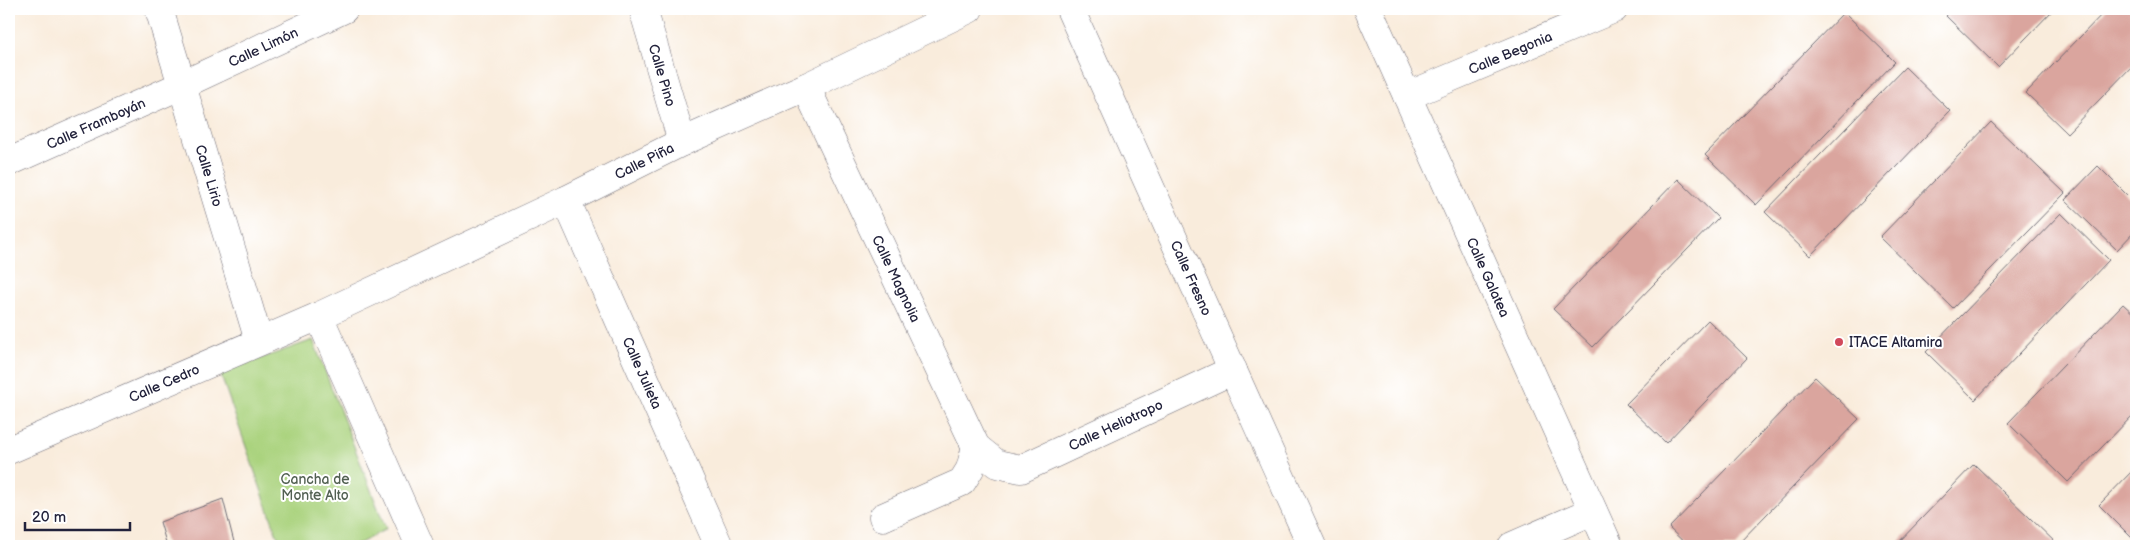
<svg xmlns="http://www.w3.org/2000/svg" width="2145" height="555" viewBox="0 0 2145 555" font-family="'Balsamiq Sans',sans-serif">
	<rect width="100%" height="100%" fill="#fff"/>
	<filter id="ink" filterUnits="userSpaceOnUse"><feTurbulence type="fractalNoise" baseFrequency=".02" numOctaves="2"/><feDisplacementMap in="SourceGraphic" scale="10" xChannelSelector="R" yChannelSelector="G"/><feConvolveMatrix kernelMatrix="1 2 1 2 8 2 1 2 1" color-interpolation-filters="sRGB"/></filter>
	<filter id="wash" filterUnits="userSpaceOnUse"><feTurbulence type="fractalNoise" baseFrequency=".0096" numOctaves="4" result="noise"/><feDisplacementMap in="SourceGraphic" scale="20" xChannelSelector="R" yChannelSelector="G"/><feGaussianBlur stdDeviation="1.12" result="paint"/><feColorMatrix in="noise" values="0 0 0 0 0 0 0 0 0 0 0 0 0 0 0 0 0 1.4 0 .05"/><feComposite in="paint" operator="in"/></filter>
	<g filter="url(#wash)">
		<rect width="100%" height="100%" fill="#f9ecdc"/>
		<path fill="#aad37e" stroke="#667a5c" d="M313 340 386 529 355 546H281L220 373Z"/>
		<g id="blocks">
			<g fill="#daa59e">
				<path d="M1953 9H2054L1998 67 1946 16Z"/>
				<path d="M2107 9H2136V62L2067 133 2026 93Z"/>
				<path d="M1844 12 1895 62 1756 205 1705 155Z"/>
				<path d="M1905 67 1950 111 1810 256 1765 212Z"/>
				<path d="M1991 122 2065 193 1953 308 1880 237Z"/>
				<path d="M2098 166 2136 204V230L2117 250 2065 200Z"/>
				<path d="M1678 179 1718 218 1593 347 1553 309Z"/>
				<path d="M2061 213 2109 260 1975 400 1926 352Z"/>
				<path d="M2123 304 2136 316V412L2068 482 2008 423Z"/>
				<path d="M1708 320 1747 358 1666 443 1626 404Z"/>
				<path d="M1815 377 1859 419 1736 546H1688L1669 528Z"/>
				<path d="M1974 464 2059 546H1895Z"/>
				<path d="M2136 467V542L2099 505Z"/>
				<path d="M223 499 235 546H167L160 522Z"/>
			</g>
		</g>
	</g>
	<g filter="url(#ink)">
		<use href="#blocks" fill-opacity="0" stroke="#6d6973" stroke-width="1"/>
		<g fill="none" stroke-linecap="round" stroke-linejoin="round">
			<g stroke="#6d6973" stroke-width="29">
				<g id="street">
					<path id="s1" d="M159 9 259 341"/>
					<path id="s2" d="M643 9 682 142"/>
					<path id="s3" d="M1070 9 1312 546"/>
					<path id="s4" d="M1368 9 1609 546"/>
					<path id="s5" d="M806 87 976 447 997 464 1021 469 1233 370"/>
					<path id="s6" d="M1407 96 1614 9"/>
					<path id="s7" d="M9 162 182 85 344 9"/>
					<path id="s8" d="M566 200 719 546"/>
					<path d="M319 316 420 546"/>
					<path id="s9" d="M9 450 319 316 566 200 682 142 806 87 969 9"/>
					<path d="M883 517 962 482 970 469 976 447"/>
					<path d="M1512 546 1593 511"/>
				</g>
			</g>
			<use href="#street" stroke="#fff" stroke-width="28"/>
		</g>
	</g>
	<circle fill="#d1495b" stroke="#fff" stroke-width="2" cx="1839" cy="342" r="5"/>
	<g text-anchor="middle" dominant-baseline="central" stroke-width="4" stroke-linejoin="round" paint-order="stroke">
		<g font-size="14" fill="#22223b" stroke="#fff">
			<text stroke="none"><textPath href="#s7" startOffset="279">Calle Limón</textPath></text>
			<text stroke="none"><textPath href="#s6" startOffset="112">Calle Begonia</textPath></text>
			<text stroke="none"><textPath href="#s2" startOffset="69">Calle Pino</textPath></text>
			<text stroke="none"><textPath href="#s7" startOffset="95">Calle Framboyán</textPath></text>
			<text stroke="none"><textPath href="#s9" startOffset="698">Calle Piña</textPath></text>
			<text stroke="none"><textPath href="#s1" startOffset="174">Calle Lirio</textPath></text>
			<text stroke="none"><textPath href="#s3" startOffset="295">Calle Fresno</textPath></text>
			<text stroke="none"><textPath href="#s4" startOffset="294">Calle Galatea</textPath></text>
			<text stroke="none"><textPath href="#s5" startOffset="212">Calle Magnolia</textPath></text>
			<text stroke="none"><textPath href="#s8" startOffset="189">Calle Julieta</textPath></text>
			<text stroke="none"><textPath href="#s9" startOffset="169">Calle Cedro</textPath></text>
			<text stroke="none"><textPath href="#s5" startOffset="554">Calle Heliotropo</textPath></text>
		</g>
		<g font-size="14" fill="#22223b" stroke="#fff" text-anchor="start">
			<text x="1849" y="342">ITACE Altamira</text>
		</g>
		<g font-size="14" fill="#526052" stroke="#fff">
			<text x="315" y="479">Cancha de<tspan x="315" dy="16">Monte Alto</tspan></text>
		</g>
	</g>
	<rect width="2145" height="555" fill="none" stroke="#fff" stroke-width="30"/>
	<path d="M25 522v8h105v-8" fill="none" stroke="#22223b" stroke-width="2.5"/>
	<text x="32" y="522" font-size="15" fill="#22223b" stroke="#ffffff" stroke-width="4" paint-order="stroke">20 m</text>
</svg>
